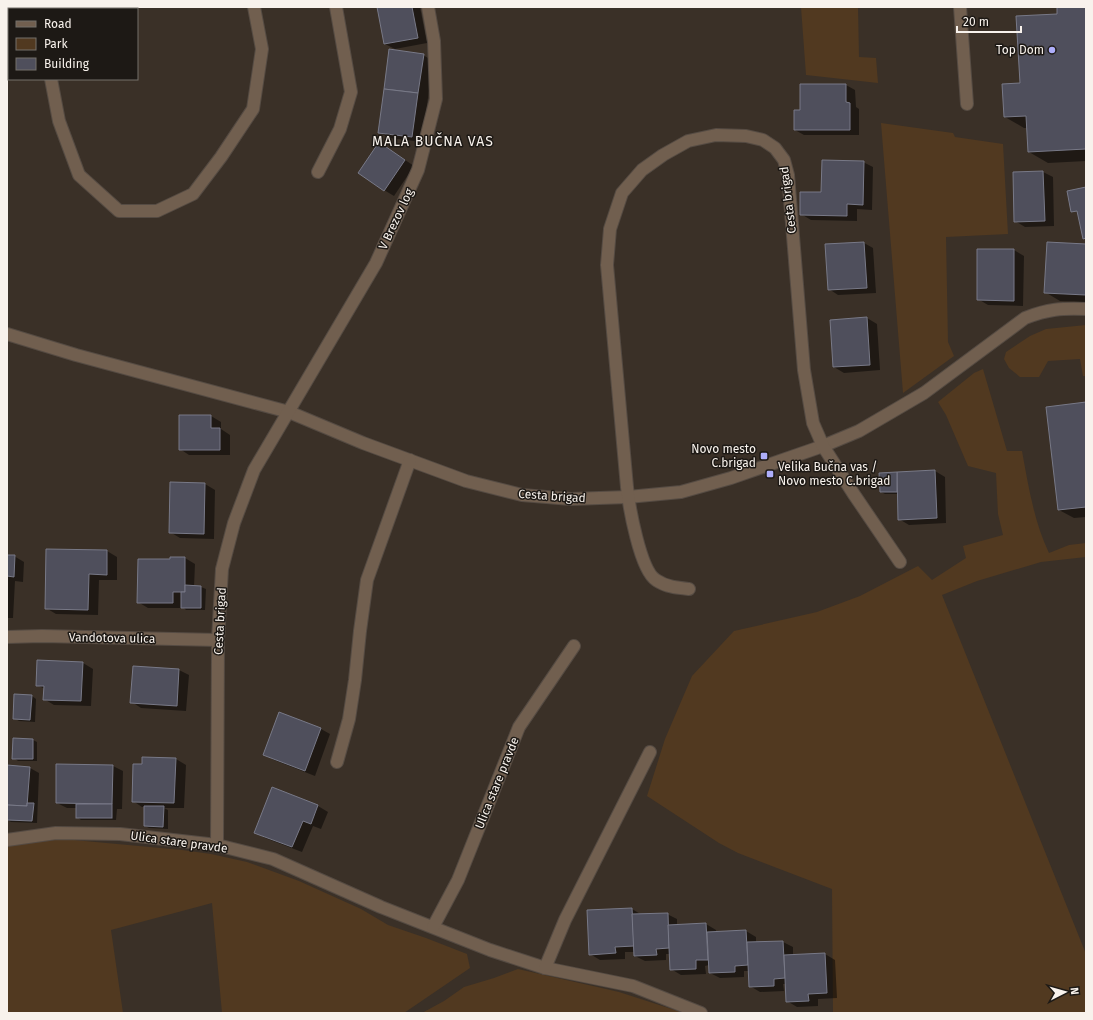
<svg xmlns="http://www.w3.org/2000/svg" width="1093" height="1020" viewBox="0 0 1093 1020" font-family="'Fira Sans',sans-serif">
	<rect width="100%" height="100%" fill="#3a3027"/>
	<g fill="#513920">
		<path d="M801 7H858L859 57 876 58 878 83 806 75Z"/>
		<path d="M881 123 953 133 955 137 1003 144 1008 234 946 237 948 342 954 356 903 393Z"/>
		<path d="M1086 325V376H1083L1080 359 1048 361 1039 377H1020L1009 368 1004 359 1006 352 1030 336 1046 329Z"/>
		<path d="M983 369 1007 451H1022C1028 484 1034 522 1049 553L1069 545 1086 543V557L1041 562 977 581 942 595 1086 954V1013H833L832 889 738 853 719 843 647 796 665 739 692 676 734 631 817 612 860 596 918 566 932 580 966 558 963 546 1003 535 998 514 996 473 968 466 946 415 938 402 974 373Z"/>
		<path d="M63 839 182 850 211 854 247 862 299 881 361 909 388 925 426 938 467 954 470 968 404 1013H222L212 903 111 930 123 1013H7V846Z"/>
		<path d="M518 969 619 992 684 1013H422L444 1001 464 987 494 978Z"/>
	</g>
	<g fill="#0007">
		<path d="M378 7H420L427 43 395 49 385 44Z"/>
		<path d="M1058 7H1086V161L1048 163 1029 152 1027 128H1024L1005 117 1059 15Z"/>
		<path d="M423 55 433 61 422 142 389 138 379 132Z"/>
		<path d="M846 85 855 90 856 107 859 109V135H804L795 130 801 111Z"/>
		<path d="M389 149 414 166 394 196 384 190Z"/>
		<path d="M863 162 873 167 872 210 857 209V221L811 220 801 214 822 193Z"/>
		<path d="M1043 172 1053 177 1054 226 1025 227 1015 221 1014 173Z"/>
		<path d="M864 243 873 248 876 293 838 295 829 289Z"/>
		<path d="M1086 245V302L1060 301 1045 292Z"/>
		<path d="M978 250H1014L1024 256 1023 306 988 305 978 299Z"/>
		<path d="M867 318 877 324 880 370 844 373 834 367Z"/>
		<path d="M1086 403V517L1074 518 1059 510 1047 407Z"/>
		<path d="M211 416 221 422V429L230 435V455H189L180 449Z"/>
		<path d="M935 471 945 477 946 523 909 525 899 519 898 494H885L881 492 880 474Z"/>
		<path d="M205 484 215 490 214 539 180 538 170 532Z"/>
		<path d="M107 551 117 557V580H99L98 615 56 614 46 608Z"/>
		<path d="M7 556H14L24 562 23 582 15 581 13 618H7Z"/>
		<path d="M185 558 195 564 194 587H201L206 589 205 610H186L184 608H148L138 602Z"/>
		<path d="M83 663 93 669 91 706 54 705 44 699 45 689 37 685Z"/>
		<path d="M179 670 189 675 186 711 141 708 132 702Z"/>
		<path d="M32 696 36 699 35 722 19 721 14 718Z"/>
		<path d="M321 729 330 734 315 776 274 760 264 755Z"/>
		<path d="M33 740 37 742V761H18L14 758Z"/>
		<path d="M176 759 186 765 184 808H164L168 810V829L149 828 145 826V807H142L133 801Z"/>
		<path d="M7 766 30 768 39 773 37 823 11 822 7 820Z"/>
		<path d="M113 766 123 771 122 809H117L116 820H81L77 817V808H67L57 803Z"/>
		<path d="M273 789 318 806 328 812 321 829 313 826 302 852 265 838 256 832Z"/>
		<path d="M632 909 642 915 667 914 677 919V925L706 924 716 930V933L746 931 756 937V943L783 942 793 947V956L825 954 835 960 837 998 818 999V1006L797 1007 787 1001 786 984H783L784 991 760 992 750 986 749 971H744V977L720 978 710 973 709 965 705 966 706 974 681 975 671 969 670 954H666V960L645 961 635 956V952H625V959L600 960 590 954Z"/>
	</g>
	<g fill="#4f4f5c" stroke="#787987">
		<path d="M377 7H412L418 38 384 44Z"/>
		<path d="M1057 7H1086V149L1028 152 1026 116 1004 117 1002 84 1020 83 1016 16 1057 14Z"/>
		<path d="M389 49 424 54 418 93 384 89Z"/>
		<path d="M800 84H846V102L850 103V130H794V110H800Z"/>
		<path d="M384 89 418 93 412 137 378 133Z"/>
		<path d="M379 142 405 160 384 191 358 173Z"/>
		<path d="M822 160 864 161 863 205 847 204V216L800 215V192H821Z"/>
		<path d="M1043 171 1045 221 1014 222 1013 172Z"/>
		<path d="M1086 187V238L1083 239 1077 211 1071 212 1067 191Z"/>
		<path d="M864 242 867 288 828 290 825 244Z"/>
		<path d="M1047 242 1086 244V295L1044 293Z"/>
		<path d="M977 249H1014V301L977 300Z"/>
		<path d="M867 317 870 365 833 367 830 320Z"/>
		<path d="M1086 402V507L1058 510 1046 407Z"/>
		<path d="M179 415H211V428H220V450H179Z"/>
		<path d="M935 470 937 518 898 520 897 472Z"/>
		<path d="M897 472V492H880L879 473Z"/>
		<path d="M170 482 205 483 204 534 169 533Z"/>
		<path d="M46 549 107 550V575L89 574 88 610 45 609Z"/>
		<path d="M7 555H15L14 577 7 576Z"/>
		<path d="M170 557H185V592H173V603H137L138 559H170Z"/>
		<path d="M185 585 201 586V608H181V592H185Z"/>
		<path d="M37 660 83 662 81 701 43 700 44 686H36Z"/>
		<path d="M133 666 179 669 177 706 130 703Z"/>
		<path d="M14 694 32 695 30 720 13 719Z"/>
		<path d="M279 712 321 728 305 771 263 755Z"/>
		<path d="M13 738 33 739V759H12Z"/>
		<path d="M142 757 176 758 174 803 132 802 133 764H142Z"/>
		<path d="M56 764 113 765 112 804 56 803Z"/>
		<path d="M7 765 30 767 27 806 7 805Z"/>
		<path d="M272 787 318 805 311 824 303 821 292 847 254 833Z"/>
		<path d="M27 803H34L32 821 7 820V805L27 806Z"/>
		<rect x="76" y="804" width="36" height="14"/>
		<path d="M144 806H164L163 827 144 826Z"/>
		<path d="M632 908 634 946 615 947 616 953 589 955 587 910Z"/>
		<path d="M668 913 669 948 656 949 657 955 634 956 632 914Z"/>
		<path d="M706 923 708 960H696V969L670 970 668 925Z"/>
		<path d="M746 930 748 965 735 966V972L709 973 707 932Z"/>
		<path d="M783 941 785 978 774 979V986L749 987 747 942Z"/>
		<path d="M825 953 827 993 808 994 809 1001 786 1002 784 955Z"/>
	</g>
	<g fill="none" stroke-linecap="round" stroke-linejoin="round">
		<g stroke="#554b43" stroke-width="14">
			<g id="minor">
				<path d="M37 7 38 9"/>
				<path d="M960 7 967 104"/>
				<path d="M51 79 59 121 79 175 119 211H157L193 194 221 157 253 109 262 49 254 7"/>
				<path d="M318 172 340 129 351 92 336 7"/>
				<path d="M7 334 76 355 289 412 363 443 466 481 522 495 571 499 628 497 681 492 731 478 823 446 859 431 924 393 1025 318C1048 309 1062 308 1086 309"/>
				<path d="M689 589C678 588 666 587 656 580 640 570 629 506 627 487L607 265 610 229 622 193 642 170 663 155 688 141 716 135 746 136 763 140 775 148 784 160 788 175 804 370 813 423 823 446 853 493 900 562"/>
				<path d="M7 637 42 636 218 640"/>
				<path d="M337 762 349 719 355 680 360 631 367 580 410 460"/>
				<path d="M7 840 56 833 120 834 217 845 273 859 381 907 490 950 545 968 633 986 701 1013"/>
				<path d="M217 845 218 640 222 569 234 523 254 470 376 263 418 170 436 99 434 41 428 7"/>
				<path d="M433 927 458 880 519 727 574 646"/>
				<path d="M545 968 565 920 650 752"/>
			</g>
		</g>
		<use href="#minor" stroke="#715f4f" stroke-width="12"/>
	</g>
	<g fill="#aeaefa" stroke="#1d1915" stroke-width="1.5">
		<circle cx="1052" cy="50" r="4"/>
		<rect x="760" y="452" width="8" height="8" rx="2"/>
		<rect x="766" y="470" width="8" height="8" rx="2"/>
	</g>
	<g text-anchor="middle" dominant-baseline="central" stroke-width="3" stroke-linejoin="round" paint-order="stroke">
		<g font-size="12" fill="#f8f2ec" stroke="#1d1915" text-anchor="end">
			<text x="1044" y="50">Top Dom</text>
			<text x="756" y="449">Novo mesto<tspan x="756" dy="14">C.brigad</tspan></text>
			<text x="778" y="467" text-anchor="start">Velika Bučna vas /<tspan x="778" dy="14">Novo mesto C.brigad</tspan></text>
		</g>
		<g font-size="12" fill="#f8f2ec" stroke="#1d1915">
			<text transform="translate(788 200) rotate(-97)">Cesta brigad</text>
			<text transform="translate(396 219) rotate(-65)">V Brezov log</text>
			<text transform="translate(552 496) rotate(4)">Cesta brigad</text>
			<text transform="translate(220 621) rotate(-87)">Cesta brigad</text>
			<text transform="translate(112 638) rotate(1)">Vandotova ulica</text>
			<text transform="translate(497 783) rotate(-68)">Ulica stare pravde</text>
			<text transform="translate(179 842) rotate(8)">Ulica stare pravde</text>
		</g>
		<g font-size="14" letter-spacing="1" fill="#f8f2ec" stroke="#1d1915">
			<text x="433" y="141">MALA BUČNA VAS</text>
		</g>
	</g>
	<rect width="1093" height="1020" fill="none" stroke="#f8f2ec" stroke-width="16"/>
	<rect x="8" y="8" width="130" height="72" fill="#1d1915" stroke="#75706b"/>
	<rect x="16" y="21" width="20" height="6" fill="#715f4f" stroke="#75706b"/>
	<text x="44" y="28" font-size="12" fill="#f8f2ec">Road</text>
	<rect x="16" y="38" width="20" height="12" fill="#513920" stroke="#75706b"/>
	<text x="44" y="48" font-size="12" fill="#f8f2ec">Park</text>
	<rect x="16" y="58" width="20" height="12" fill="#4f4f5c" stroke="#75706b"/>
	<text x="44" y="68" font-size="12" fill="#f8f2ec">Building</text>
	<g transform="translate(1065 992) rotate(84)" stroke="#1d1915" stroke-width="3" paint-order="stroke">
	<path d="M0-3L7 15L0 10L-7 15Z" fill="#f8f2ec"/>
	<text y="-6" font-size="11" font-weight="bold" text-anchor="middle" fill="#f8f2ec">N</text>
	</g>
	<path d="M957 26v6h64v-6" fill="none" stroke="#f8f2ec" stroke-width="2"/>
	<text x="963" y="26" font-size="12" fill="#f8f2ec" stroke="#1d1915" stroke-width="3" paint-order="stroke">20 m</text>
</svg>
